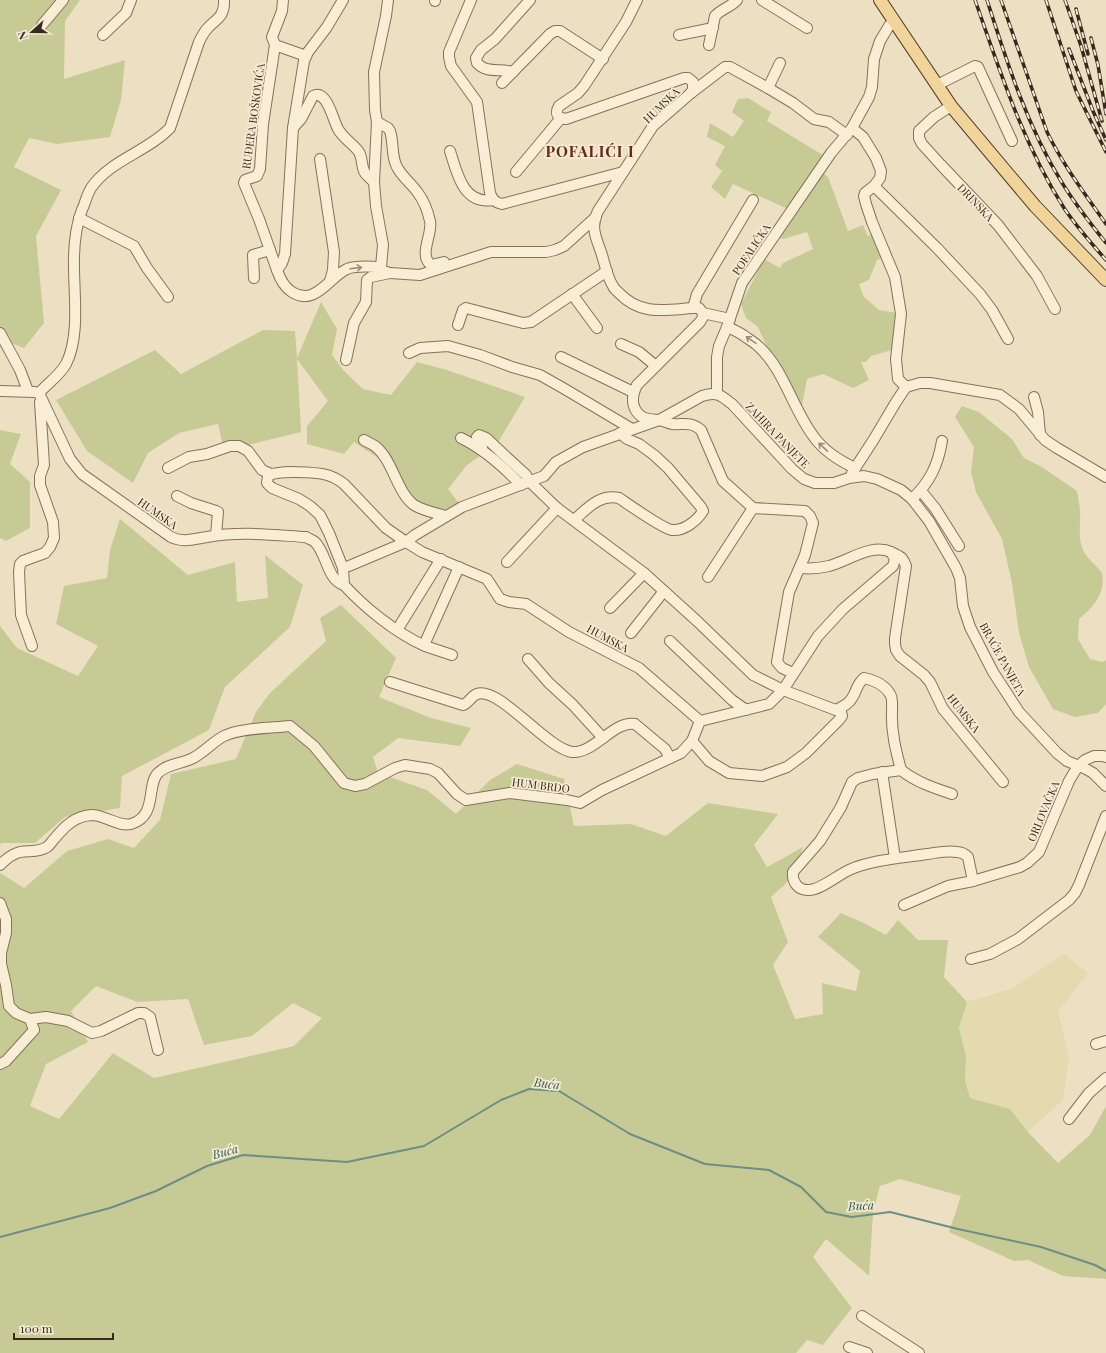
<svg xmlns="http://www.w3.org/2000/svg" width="1106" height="1353" viewBox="0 0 1106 1353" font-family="'Playfair Display',serif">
	<rect width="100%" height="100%" fill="#ede0c2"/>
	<path fill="#e3dab0" d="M1064 954 1088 973 1058 1012 1069 1058 1063 1100 1028 1132 1010 1109 970 1098 965 1080 966 1056 959 1028 967 1002 1013 988Z"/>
	<g fill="#c6cb96" fill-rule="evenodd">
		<path d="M0 0H80L65 21 64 79 125 60 121 100 110 137 57 144 29 138 14 167 61 190 36 236 44 323 24 348 0 339Z"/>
		<path d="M748 98 771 112 767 121 826 157 790 210 733 184 725 199 711 187 722 171 715 165 725 146 707 137 710 123 733 137 744 121 732 112 738 99Z"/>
		<path d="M822 172 828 177 848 231 863 225 868 236 873 234 885 257 877 260 869 280 859 284 864 297 879 310 898 313 897 329 892 350 871 356 866 362H861L869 380 853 388 823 374 807 379 802 405 769 352 758 327 746 318 741 304 764 259 780 268 783 263 813 249 807 232 783 239 776 237Z"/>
		<path d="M321 302 337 329 332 355 344 371 363 389 391 395 417 362 447 370 525 397 497 444 467 465 448 489 462 507 455 511 435 513 405 495 390 466 354 442 344 454 307 444V426L328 401 297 359 301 432 224 451 218 424 179 433 148 453 133 483 87 451 56 400 155 350 181 374 263 330 295 331 297 358Z"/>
		<path d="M962 406 979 412 1012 439 1024 458 1042 467 1077 491C1078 498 1080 505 1080 512 1081 525 1077 539 1084 552 1088 559 1097 566 1102 573 1106 593 1093 608 1079 619L1078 639 1090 659 1102 662 1106 660V704L1098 713 1075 717 1053 709 1029 667 1019 633 1012 583 1002 539 976 492 971 472 974 447 955 417Z"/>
		<path d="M0 430 21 434 10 464 30 482V528L6 541 0 538Z"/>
		<path d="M120 519 188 575 235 562 237 602 268 598 265 555 303 585 290 627 225 687 209 730 122 776 120 808 65 817 35 843H3L0 844V626L17 648 78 676 98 646 56 624 64 586 107 578 110 550Z"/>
		<path d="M341 605 396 658 379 697 431 718 471 728 460 746 398 738 373 757 378 773 427 790 456 814 490 780 517 764 564 779 574 826 631 824 666 836 708 803 778 814 754 845 767 867 803 847 793 877 771 897 788 942 773 965 795 1019 823 1014 822 983 856 991 860 971 818 937 841 913 864 923 886 935 898 920 918 940H948L944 977 967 1002 959 1028 966 1056 965 1080 970 1098 1010 1109 1028 1132 1058 1163 1090 1135 1106 1106V1279L1063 1276 1028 1260 1014 1261 949 1232 961 1196 900 1179 880 1186 873 1213 869 1276 826 1239 813 1257 852 1308 823 1345 807 1340 796 1353H0V873L24 888 67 851 108 839 134 848 160 820 171 774 236 759 256 712 270 693 326 641 320 618ZM96 986 137 1002 188 999 204 1045 252 1036 293 1003 322 1018 294 1046 154 1078 113 1053 59 1119 30 1106 46 1064 88 1042 71 1011Z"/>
	</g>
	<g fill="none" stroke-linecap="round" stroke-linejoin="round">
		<path stroke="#6c8e85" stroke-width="2" d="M0 1237 110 1208 156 1191 207 1166 243 1155 347 1162 424 1146 501 1100 529 1089 559 1091 630 1134 705 1164 769 1170 801 1187 826 1212 852 1217 890 1212 958 1229 1041 1247 1095 1265 1106 1271"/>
		<g stroke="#87715a" stroke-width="12">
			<g id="minor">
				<path d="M343 0 327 27 308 52 304 61 293 128 285 254 282 263 277 270C280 279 284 287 292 292 315 307 329 277 347 269 357 265 370 267 381 267L383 271 390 273 420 275 491 252H546L555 250 564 246 596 217"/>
				<path d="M388 0 386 16 374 72 375 110 377 122 388 128 390 131C394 143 391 156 397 167 402 177 412 184 418 193 424 201 428 212 430 221 433 234 418 255 431 265L444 262"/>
				<path d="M435 0V1"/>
				<path d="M471 0 449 52V57L451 66 477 102 490 193C492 199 495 203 502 204L623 172"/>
				<path d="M637 0 626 22 584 86 578 93 559 106C556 111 556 115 561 118L566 119 684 78H688L693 82V89L691 93"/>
				<path d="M762 0 807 28"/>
				<path d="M42 25 63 0"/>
				<path d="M103 35 126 13 131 0"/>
				<path d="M679 35 713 28"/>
				<path d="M275 45 306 56"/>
				<path d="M709 45 715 16C721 9 731 7 737 0"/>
				<path d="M513 72C500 68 487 74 477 63L476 58 481 50 495 39 530 0"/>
				<path d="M502 83 550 34 555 31H560L603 59"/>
				<path d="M937 85 975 66 978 67 1012 141"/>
				<path d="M768 88 780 63"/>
				<path d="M951 106 934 117 919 131V138L922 144 941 165 998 225 1037 276 1055 309"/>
				<path d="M377 122 374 182 376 206 383 245 381 267"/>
				<path d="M293 128 301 119 313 96C327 89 333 120 338 129 343 138 353 144 359 152 363 159 361 167 365 173 367 176 371 179 374 182"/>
				<path d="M852 128 863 137 876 158 881 171 880 178 874 186 865 193 864 196 866 204 872 222 895 277 901 314 896 359 898 379 906 387"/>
				<path d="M450 151C457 173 463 205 493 200"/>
				<path d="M320 159 334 252 333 270 330 281"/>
				<path d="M516 172 561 118"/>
				<path d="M874 186 937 248 980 294 992 310 1008 339"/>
				<path d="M79 218 134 246 147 268 168 297"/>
				<path d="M277 270 259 219 244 183 245 180 257 176 260 169 263 124 275 45 272 37 282 11 283 0"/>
				<path d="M254 278 253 255 270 250"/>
				<path d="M572 294 597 328"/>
				<path d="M693 308 697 294 753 200"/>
				<path d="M703 313 730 319"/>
				<path d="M458 325 463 310 466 308 523 323 531 322 607 271"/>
				<path d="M727 327C733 329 738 332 743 335 748 339 754 342 758 346 784 369 793 410 814 437 824 451 840 461 855 468"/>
				<path d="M0 333 20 370 28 391"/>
				<path d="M621 344 639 352 656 366"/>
				<path d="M409 353 420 348 448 346 480 355 512 367 540 375 563 388 632 429"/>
				<path d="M561 357 633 392"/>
				<path d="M346 360 354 323 366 302 367 280 371 277 390 273"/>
				<path d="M906 387 920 383H930L1000 395 1019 409 1045 440 1057 448 1106 477"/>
				<path d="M0 391 35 392"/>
				<path d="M39 393 70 459 82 474 171 537C183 543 194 539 207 537 240 531 273 535 306 537 309 539 313 540 315 542 327 554 327 580 344 585 365 608 396 633 425 646 434 649 443 652 452 655"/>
				<path d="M39 393C47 384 60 375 66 364 81 335 73 290 74 258 74 242 77 220 84 205 86 199 88 193 91 188 110 160 147 152 170 128L199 42C201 38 203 34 206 30 215 19 225 18 224 0"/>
				<path d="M717 394V357L719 346 727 327 742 283 831 153 852 128 869 97 872 87 874 59 880 41 889 26 894 22"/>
				<path d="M1034 397 1038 412 1040 435"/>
				<path d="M461 438C484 449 503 466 521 485"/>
				<path d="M364 440C367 442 372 444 375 446 393 460 397 493 414 505 424 511 435 513 446 516"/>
				<path d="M482 450V447L477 437 479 435 486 438 501 452 526 475 530 482 557 508 644 573 697 621 753 675 783 690 841 712 842 716 839 720 806 753 787 767 762 776 729 773 709 761 692 741"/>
				<path d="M168 468 189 457 207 454 230 446H239L248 451 262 470 271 474"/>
				<path d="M852 473 874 439 896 402 906 387"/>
				<path d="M921 491 935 508 959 546"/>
				<path d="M177 496 191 503 216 511 218 512 216 535"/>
				<path d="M912 499C930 482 938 465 942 441"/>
				<path d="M574 520C588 508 599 494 619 498 628 504 663 529 672 530 684 531 697 521 703 511L701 507 668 468 654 455 639 444 627 439 620 433"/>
				<path d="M507 562 557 508"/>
				<path d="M349 566 406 542 415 535 462 507 544 476 556 462 583 447 659 420 702 396C717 391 721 395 733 405L792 469 804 479 815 483H834L849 478 864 476 877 479 901 490 912 499 929 521 956 568 960 578 963 606 970 627 993 672 1019 712 1057 753 1067 761 1086 769 1093 773 1106 786"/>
				<path d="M801 568C810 569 820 568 829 566 848 561 872 543 891 552 901 557 902 556 906 566L895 638V644L896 650 900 656 924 675 930 682 943 709 1003 782"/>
				<path d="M708 577 753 508"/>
				<path d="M344 585 343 568 329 533 320 515 310 506 299 499 272 488 267 483 268 476C277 470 316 472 327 475 334 477 339 480 344 484L386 528 406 542 422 552 487 579 500 599 509 602 526 604 569 632 639 668 700 721 769 704 783 690 818 636 843 609 893 566 895 559 891 552"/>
				<path d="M610 608 644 573"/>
				<path d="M397 630 441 559"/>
				<path d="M631 633 664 591"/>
				<path d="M670 641 732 700 746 710"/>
				<path d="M424 645 459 567"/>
				<path d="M32 646 21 615 19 572 20 564 23 561 45 553 50 547 54 538 53 522 40 485V476L44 465 40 402"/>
				<path d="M528 659 549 683 573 705 603 738"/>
				<path d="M793 673 782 668 777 662 789 592 805 555 813 523 810 516 805 511 753 508 723 481 701 430C691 421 684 425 672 424 668 423 664 421 659 420 649 419 641 420 635 409 631 401 633 393 637 385L700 322 703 317V313L699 308H693C665 310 641 316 619 293 617 291 614 289 613 286 607 277 605 265 602 255 596 237 590 228 598 211L653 126 691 93 725 67H730L768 88 793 103 814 119 829 122 847 135"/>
				<path d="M390 682 463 705C469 703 471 696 477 694 499 686 546 748 572 752 594 754 614 720 635 724L665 749 670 758"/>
				<path d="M836 710C842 707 849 704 852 698 857 691 856 685 864 678 873 680 885 685 890 694 893 698 892 707 892 712 891 732 896 751 901 770"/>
				<path d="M882 772 895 858"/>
				<path d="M952 794C934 788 916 782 901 770L873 774 858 778 852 782 841 807 820 841 793 872C792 881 797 890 808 890 819 891 838 875 849 870 871 860 902 858 927 854 936 853 947 850 957 852 961 852 965 854 968 857L973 881"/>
				<path d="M0 865C6 859 12 854 20 852 29 850 38 853 47 847 50 845 52 841 55 838 65 826 75 816 92 815 105 815 118 827 131 824 158 816 146 785 158 773 167 764 180 764 191 759 203 754 212 742 224 736 239 728 272 728 290 726L314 746 344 783 355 786 365 784 395 768 405 765 430 769 438 773 457 794 466 800 510 793 567 800 580 803 602 790 681 753 692 741 700 721"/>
				<path d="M0 903 6 919V933L1 953V964L6 985 9 1006 16 1013 30 1019 34 1030 6 1061 0 1064"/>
				<path d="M904 905 948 886 973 881 1020 867 1027 863 1039 852 1069 781 1078 766 1085 760 1094 756H1103L1106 757"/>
				<path d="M971 959 990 954 1018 939 1069 900 1075 893 1079 885 1106 816"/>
				<path d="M30 1019 46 1017 68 1021 92 1033 101 1031 138 1013H144L150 1017 158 1050"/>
				<path d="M1096 1044 1106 1041"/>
				<path d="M1069 1119 1089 1093 1106 1078"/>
				<path d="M862 1316 919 1353"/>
				<path d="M849 1347 867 1353"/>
			</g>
		</g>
		<g stroke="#553f2e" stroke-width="14">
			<path id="major" d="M880 0 951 106 1035 206 1106 280"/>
		</g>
		<use href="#minor" stroke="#f8edd5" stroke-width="10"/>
		<use href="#major" stroke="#f0d49a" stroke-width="12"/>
		<g stroke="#37291e" stroke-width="3.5">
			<g id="rail">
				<path d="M975 0C1000 71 1023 144 1064 208 1076 226 1091 243 1106 260"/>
				<path d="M987 0C1007 62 1027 126 1061 181 1074 203 1090 223 1106 243"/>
				<path d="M1001 0 1047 132C1063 165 1085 194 1106 224"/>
				<path d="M1046 0 1076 91 1106 152"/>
				<path d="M1065 0 1081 46 1102 121"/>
				<path d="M1076 9 1088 54"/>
				<path d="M1091 38 1098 65 1106 114"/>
				<path d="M1069 49 1093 111 1106 140"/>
			</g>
		</g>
		<use href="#rail" stroke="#f5ead2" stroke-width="2" stroke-dasharray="6" stroke-linecap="butt"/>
	</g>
	<defs><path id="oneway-shaft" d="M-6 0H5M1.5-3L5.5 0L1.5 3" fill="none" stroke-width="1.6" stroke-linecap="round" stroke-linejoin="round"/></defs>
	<g stroke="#988b7a">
		<use href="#oneway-shaft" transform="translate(356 268) rotate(-7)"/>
		<use href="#oneway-shaft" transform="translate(751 340) rotate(-145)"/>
		<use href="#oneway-shaft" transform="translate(823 447) rotate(-136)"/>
	</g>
	<g text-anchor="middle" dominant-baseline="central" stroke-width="3.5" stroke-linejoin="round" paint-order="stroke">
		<g font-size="11" fill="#37291e" stroke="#f5ead2">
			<text transform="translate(661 105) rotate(-44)">HUMSKA</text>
			<text transform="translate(253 116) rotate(-82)">RUĐERA BOŠKOVIĆA</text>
			<text transform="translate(976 202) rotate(46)">DRINSKA</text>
			<text transform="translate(751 249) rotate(-56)">POFALIĆKA</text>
			<text transform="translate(778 435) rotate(46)">ZAHIRA PANJETE</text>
			<text transform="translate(158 513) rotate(35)">HUMSKA</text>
			<text transform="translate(608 638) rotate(28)">HUMSKA</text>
			<text transform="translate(1003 659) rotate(61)">BRAĆE PANJETA</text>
			<text transform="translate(964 713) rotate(52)">HUMSKA</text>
			<text transform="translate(541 785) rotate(7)">HUM BRDO</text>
			<text transform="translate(1043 811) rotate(-67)">ORLOVAČKA</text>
		</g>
		<g font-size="12" font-style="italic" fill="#2d5753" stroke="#f5ead2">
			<text transform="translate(547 1083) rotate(7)">Buća</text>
			<text transform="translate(225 1151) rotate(-15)">Buća</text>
			<text transform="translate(861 1205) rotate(-3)">Buća</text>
		</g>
		<g font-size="15" font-weight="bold" letter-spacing="1" fill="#632b1e" stroke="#f5ead2">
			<text x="590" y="151">POFALIĆI I</text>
		</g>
	</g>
	<g transform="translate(32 32) rotate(249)" stroke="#f5ead2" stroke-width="3" paint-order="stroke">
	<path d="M0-3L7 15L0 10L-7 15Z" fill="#37291e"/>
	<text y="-6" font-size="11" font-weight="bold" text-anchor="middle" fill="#37291e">N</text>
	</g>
	<path d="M14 1333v6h99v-6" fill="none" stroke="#37291e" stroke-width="2"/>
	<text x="20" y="1333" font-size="12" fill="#37291e" stroke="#f5ead2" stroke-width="3" paint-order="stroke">100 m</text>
</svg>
